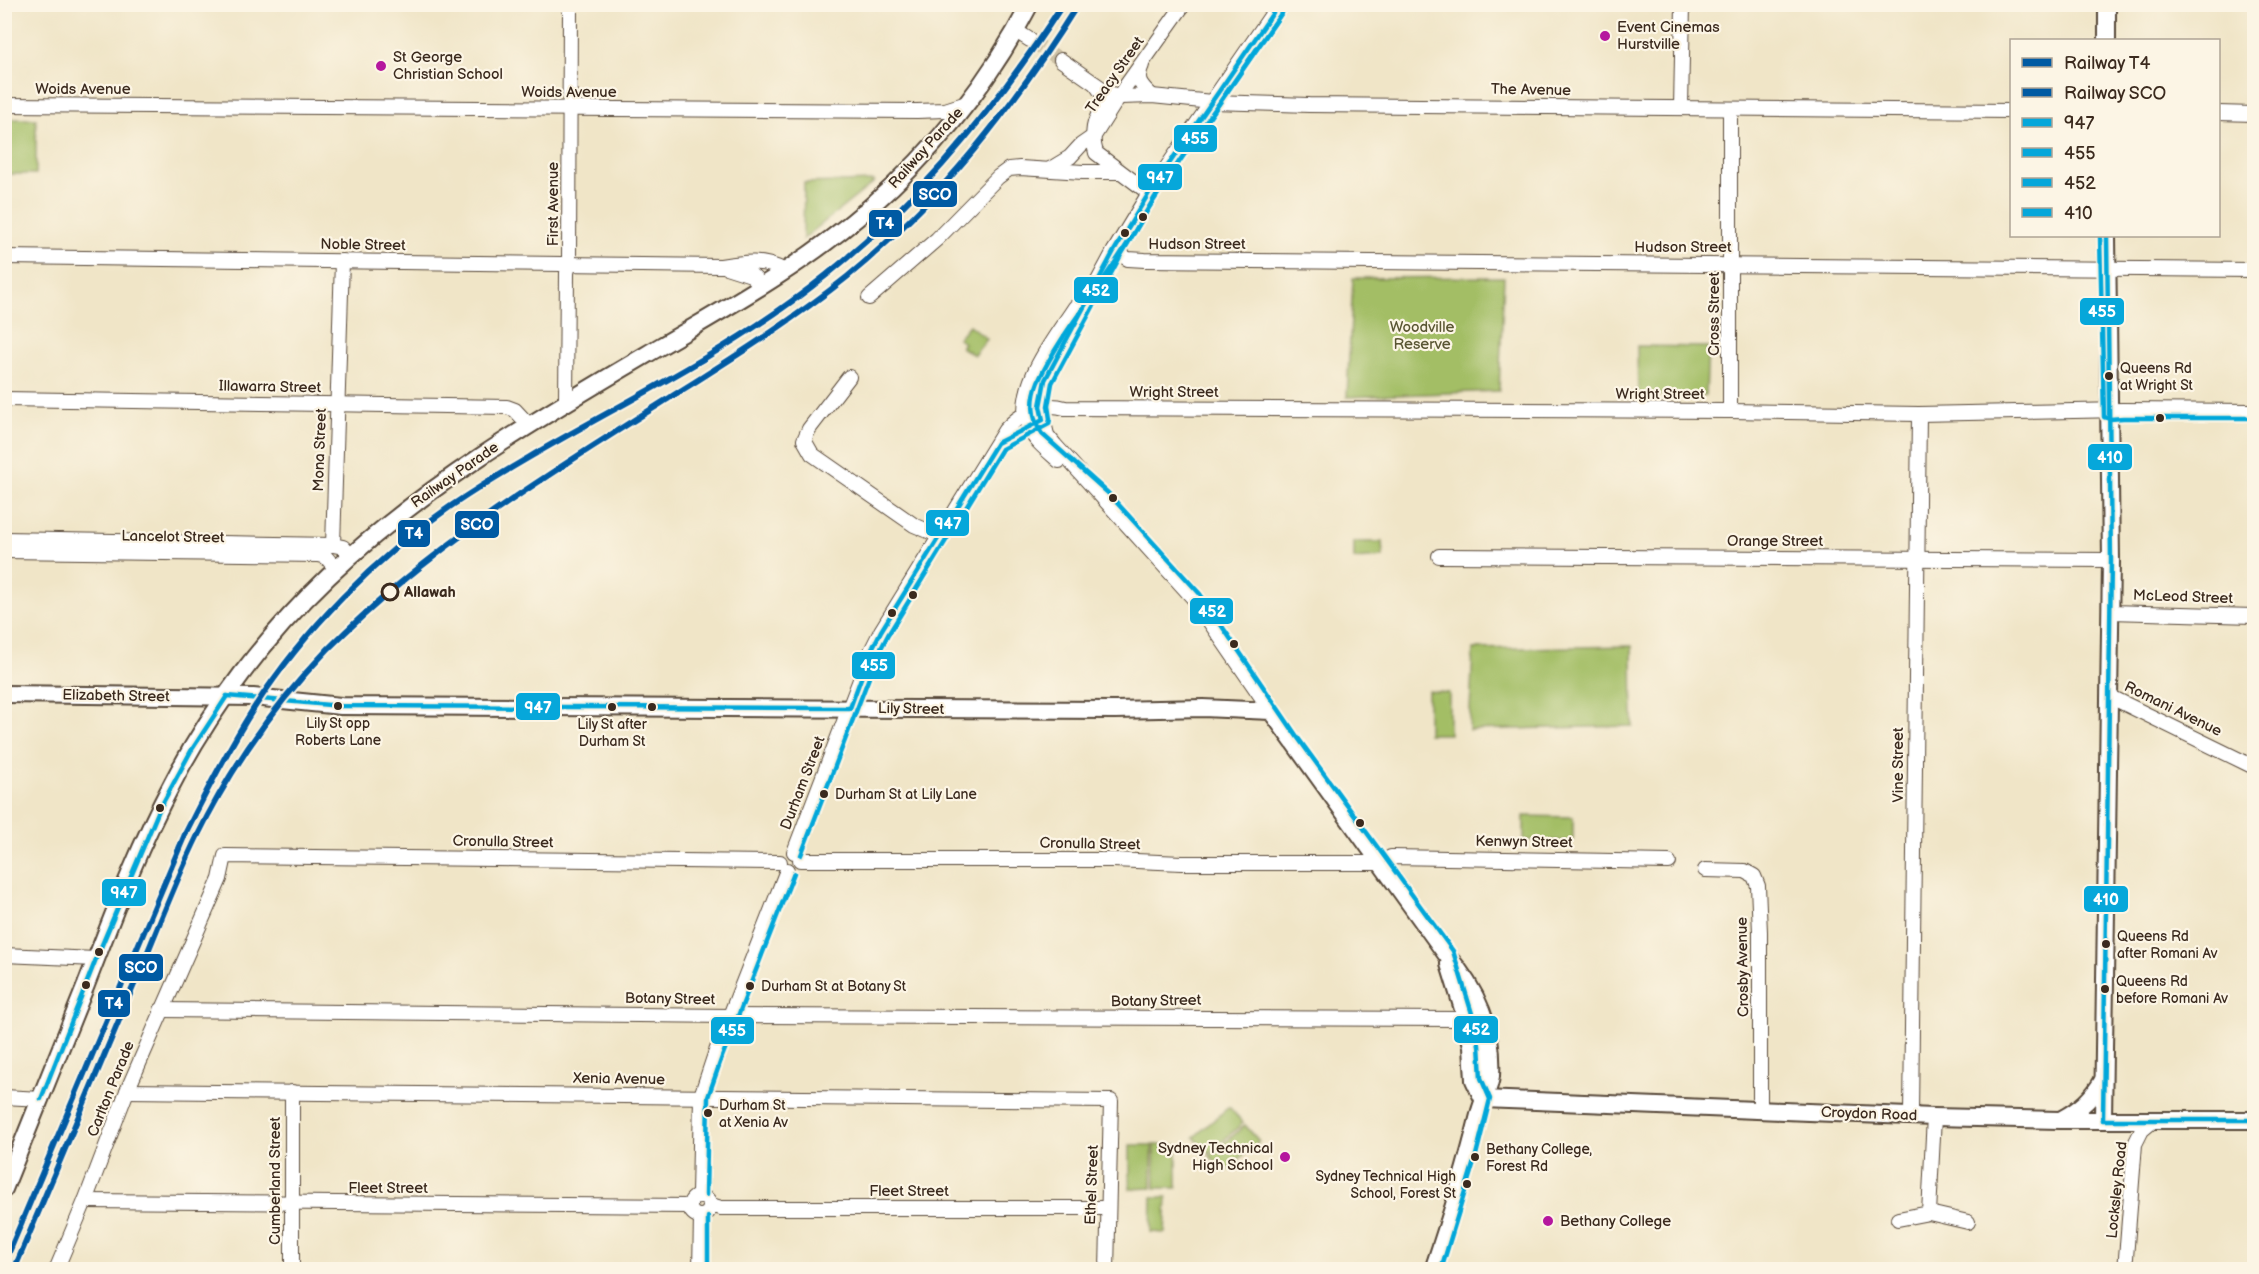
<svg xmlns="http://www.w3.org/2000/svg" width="2259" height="1274" viewBox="0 0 2259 1274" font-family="'Balsamiq Sans',sans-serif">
	<rect width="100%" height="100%" fill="#fcf5e5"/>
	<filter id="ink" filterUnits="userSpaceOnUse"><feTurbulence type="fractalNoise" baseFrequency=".0167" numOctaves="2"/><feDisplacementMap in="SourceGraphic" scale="12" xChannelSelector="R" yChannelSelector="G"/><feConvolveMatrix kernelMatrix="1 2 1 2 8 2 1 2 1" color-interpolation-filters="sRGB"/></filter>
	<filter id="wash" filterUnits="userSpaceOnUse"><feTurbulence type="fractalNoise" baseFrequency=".008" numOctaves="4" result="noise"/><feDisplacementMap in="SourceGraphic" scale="24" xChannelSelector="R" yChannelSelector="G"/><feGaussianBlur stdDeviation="1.35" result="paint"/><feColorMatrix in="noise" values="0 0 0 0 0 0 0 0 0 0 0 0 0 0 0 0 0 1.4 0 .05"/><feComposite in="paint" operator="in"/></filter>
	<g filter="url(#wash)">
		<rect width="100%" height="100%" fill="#f0e5c7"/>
		<g fill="#a3be65" stroke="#6f7442" stroke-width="1.5">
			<rect x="5" y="119" width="31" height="55"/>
			<path d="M874 181 873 183 803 239 804 183Z"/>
			<path d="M1504 277 1499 391 1347 397 1353 278Z"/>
			<path d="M969 325 987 339 974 355 961 347 964 343 958 338Z"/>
			<path d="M1637 346 1708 347 1706 395H1638Z"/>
			<path d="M1354 542H1382L1383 557 1354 559Z"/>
			<path d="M1632 646 1633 726 1469 730 1473 649Z"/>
			<path d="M1428 691 1449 693V734H1428Z"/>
			<path d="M1524 816 1573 817V841L1524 840Z"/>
			<path d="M1229 1107 1243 1123 1208 1154 1194 1137Z"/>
			<path d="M1245 1125 1259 1141 1225 1172 1210 1156Z"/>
			<path d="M1130 1145H1152V1188L1130 1189Z"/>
			<path d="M1154 1145H1177V1188H1155Z"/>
			<path d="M1152 1197H1167L1165 1233 1151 1232Z"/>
		</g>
	</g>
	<g filter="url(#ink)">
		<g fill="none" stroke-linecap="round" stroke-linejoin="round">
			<path stroke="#ccc0a5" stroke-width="14" stroke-dasharray="14 7" stroke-linecap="butt" d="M1030 40 1061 60"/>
			<g stroke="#564637" stroke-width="16">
				<g id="minor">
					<path d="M1016 31 1030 40"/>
					<path d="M1061 60 1107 92 1120 97 1152 96 1212 102 1309 105 2012 111"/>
					<path d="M1142 65C1135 81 1141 85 1152 96"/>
					<path d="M1096 85C1109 102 1102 103 1096 120 1092 129 1093 143 1096 153L1149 193"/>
					<path d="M4 105 917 111 945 110 967 103"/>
					<path d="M1681 108 1683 4"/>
					<path d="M1730 109V411"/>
					<path d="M2218 113 2254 114"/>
					<path d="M1050 169 1070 157 1081 145 1094 136 1125 87 1184 4"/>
					<path d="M1114 251 1128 259 1145 260 2254 270"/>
					<path d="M4 257 721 266C744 262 764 259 785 271"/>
					<path d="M342 261 333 545 343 547 351 556"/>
					<path d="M726 267 751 275 763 286"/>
					<path d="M869 298 937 239 998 177 1009 169 1020 168 1083 172H1120"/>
					<path d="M849 377 809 429 804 440 812 454 914 525 940 536"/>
					<path d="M4 399 507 407 515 410 529 425"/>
					<path d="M566 402 567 273 569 264 570 4"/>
					<path d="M1059 461C1048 451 1033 440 1028 426 1014 387 1055 338 1075 307"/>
					<path d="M4 539 333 545"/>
					<path d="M4 551 318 555 326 557 336 569"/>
					<path d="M1439 556 2111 560"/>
					<path d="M2110 612 2254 616"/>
					<path d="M2109 696 2254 767"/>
					<path d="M1271 711 1194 599 1055 445 1047 435 1040 406 1041 392 1052 366 1114 251 1149 193 1279 4"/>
					<path d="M794 852 871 651 881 631 1005 430C1021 413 1042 401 1065 408L1730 411 1919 414 2122 410 2254 411"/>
					<path d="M800 860H1113L1182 863H1379L1391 857 1669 862"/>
					<path d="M1705 870 1745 871 1754 876 1758 886 1760 932V1109"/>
					<path d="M4 955 96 959"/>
					<path d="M161 1010 730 1016 1466 1019"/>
					<path d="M127 1091 1111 1101 1107 1270"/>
					<path d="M4 1097 41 1099"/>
					<path d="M1911 1115 1919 414"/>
					<path d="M699 1195 701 1096 715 1054 787 870"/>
					<circle cx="700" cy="1206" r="10"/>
					<path d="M85 1201 690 1206"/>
					<path d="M711 1205 721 1208H1107"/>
					<path d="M1929 1213 1968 1222"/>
					<path d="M1898 1219 1929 1213 1934 1117"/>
					<path d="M56 1270 85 1201 127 1091 220 879 225 856 780 862"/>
					<path d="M292 1270V1092"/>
					<path d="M700 1270 701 1217"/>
					<path d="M2125 1270 2135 1144 2142 1130 2154 1120"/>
				</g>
			</g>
			<g stroke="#564637" stroke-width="20">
				<g id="major">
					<path d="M2107 40V4"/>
					<path d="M4 694 253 697 341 706 1115 710 1203 708 1271 711 1446 954C1477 990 1494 1028 1491 1076 1490 1087 1483 1100 1480 1111 1467 1164 1451 1217 1433 1270"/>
					<path d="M1449 964 1466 1019 1472 1046 1474 1080 1483 1099"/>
					<path d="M1483 1099 1934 1117 2060 1120H2254"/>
					<path d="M2062 1119C2080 1109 2093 1098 2103 1080"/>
					<path d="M2103 1120 2111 560 2107 236"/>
					<path d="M4 1189C32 1121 59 1053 86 985 112 918 138 848 172 784 211 708 266 636 328 577 426 483 544 415 661 346 733 304 806 263 870 207 935 150 990 81 1030 4"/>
				</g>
			</g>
			<use href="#minor" stroke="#fff" stroke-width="14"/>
			<use href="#major" stroke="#fff" stroke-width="16"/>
			<g stroke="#fcf5e5" stroke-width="9">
				<g id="bus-1">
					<path d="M227 696 341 706 850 708"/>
					<path d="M850 708 871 651 881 631 997 443 1043 420 1040 406 1045 380 1114 251 1149 193 1279 4"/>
					<path d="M41 1099 96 959 159 810 191 751 227 696"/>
				</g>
			</g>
			<g stroke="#fcf5e5" stroke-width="9">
				<g id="bus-2">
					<path d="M2100 236 2104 417 2110 419 2123 418H2254"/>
					<path d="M801 855 878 654 888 635 1002 449 1049 424 1050 419 1048 406 1052 383 1121 255 1155 197 1285 8"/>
					<path d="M706 1195 708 1097 722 1057 794 873"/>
					<path d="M708 1270V1217"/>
				</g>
			</g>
			<g stroke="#fcf5e5" stroke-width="9">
				<path id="bus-3" d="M1285 8C1242 71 1197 133 1156 197 1143 216 1133 236 1120 255 1093 297 1059 336 1038 382 1031 399 1031 419 1042 434L1108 493 1200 594 1298 738 1453 951 1473 1017 1479 1045 1481 1078 1490 1099 1476 1155 1441 1270"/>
			</g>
			<g stroke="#fcf5e5" stroke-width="9">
				<g id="bus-4">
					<path d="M2103 1120 2111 560 2107 236"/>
					<path d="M2103 1120H2254"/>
				</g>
			</g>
			<use href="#bus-1" stroke="#06a7da" stroke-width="4.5"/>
			<use href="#bus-2" stroke="#06a7da" stroke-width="4.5"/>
			<use href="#bus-3" stroke="#06a7da" stroke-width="4.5"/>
			<use href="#bus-4" stroke="#06a7da" stroke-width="4.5"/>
			<g stroke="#fcf5e5" stroke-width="10">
				<path id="rail-1" d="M4 1264 186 832C207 790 229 747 254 708 305 629 374 559 451 506 562 431 687 378 795 299 906 218 988 119 1063 4"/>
			</g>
			<g stroke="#fcf5e5" stroke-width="10">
				<path id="rail-2" d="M14 1270C53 1178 92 1086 130 994 153 942 172 888 197 837 230 769 275 704 328 649 428 548 551 472 671 397 731 359 792 321 847 277 941 200 1014 106 1078 4"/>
			</g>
			<use href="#rail-1" stroke="#005aa3" stroke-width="6"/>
			<use href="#rail-2" stroke="#005aa3" stroke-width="6"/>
		</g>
	</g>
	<g fill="#b5179e" stroke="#fcf5e5" stroke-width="2">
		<circle cx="1605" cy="36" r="6"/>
		<circle cx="381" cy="66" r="6"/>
		<circle cx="1285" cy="1157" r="6"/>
		<circle cx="1548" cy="1221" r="6"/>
	</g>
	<g fill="#3b2a1e" stroke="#fcf5e5" stroke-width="2">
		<circle cx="1143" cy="217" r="5"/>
		<circle cx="1125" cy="233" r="5"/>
		<circle cx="2109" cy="376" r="5"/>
		<circle cx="2160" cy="418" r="5"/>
		<circle cx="1113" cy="498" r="5"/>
		<circle cx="913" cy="595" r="5"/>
		<circle cx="892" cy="613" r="5"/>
		<circle cx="1234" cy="644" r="5"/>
		<circle cx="338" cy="706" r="5"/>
		<circle cx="612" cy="707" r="5"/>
		<circle cx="652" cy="707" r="5"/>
		<circle cx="824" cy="794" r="5"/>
		<circle cx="160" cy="808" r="5"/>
		<circle cx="1360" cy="823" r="5"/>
		<circle cx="2106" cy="944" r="5"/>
		<circle cx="99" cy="952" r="5"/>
		<circle cx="86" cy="985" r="5"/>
		<circle cx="750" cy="986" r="5"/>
		<circle cx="2105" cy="989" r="5"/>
		<circle cx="708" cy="1113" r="5"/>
		<circle cx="1475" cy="1157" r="5"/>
		<circle cx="1467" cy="1184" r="5"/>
	</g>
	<circle fill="#fcf5e5" stroke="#3b2a1e" stroke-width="3" cx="390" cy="592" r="8"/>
	<g text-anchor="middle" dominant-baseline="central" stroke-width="4.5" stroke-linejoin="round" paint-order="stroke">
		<g font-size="14" fill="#3b2a1e" stroke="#fcf5e5" text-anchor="start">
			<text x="2120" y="368">Queens Rd<tspan x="2120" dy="17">at Wright St</tspan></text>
			<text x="338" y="723" text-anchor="middle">Lily St opp<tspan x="338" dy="17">Roberts Lane</tspan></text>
			<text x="612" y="724" text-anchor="middle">Lily St after<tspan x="612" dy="17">Durham St</tspan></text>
			<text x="835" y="794">Durham St at Lily Lane</text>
			<text x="2117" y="936">Queens Rd<tspan x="2117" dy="17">after Romani Av</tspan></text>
			<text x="2116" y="981">Queens Rd<tspan x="2116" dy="17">before Romani Av</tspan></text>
			<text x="761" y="986">Durham St at Botany St</text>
			<text x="719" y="1105">Durham St<tspan x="719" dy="17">at Xenia Av</tspan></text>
			<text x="1486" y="1149">Bethany College,<tspan x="1486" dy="17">Forest Rd</tspan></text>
			<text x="1456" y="1176" text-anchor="end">Sydney Technical High<tspan x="1456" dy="17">School, Forest St</tspan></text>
		</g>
		<g font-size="15" fill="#3b2a1e" stroke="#fcf5e5" text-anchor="start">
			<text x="1617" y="27">Event Cinemas<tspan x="1617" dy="17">Hurstville</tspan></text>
			<text x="393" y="57">St George<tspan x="393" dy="17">Christian School</tspan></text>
			<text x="1273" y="1148" text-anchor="end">Sydney Technical<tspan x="1273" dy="17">High School</tspan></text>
			<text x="1560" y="1221">Bethany College</text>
		</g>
		<g font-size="15" fill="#3b2a1e" stroke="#fcf5e5">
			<text transform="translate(1115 75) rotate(-55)">Treacy Street</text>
			<text x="83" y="89">Woids Avenue</text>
			<text transform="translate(1531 90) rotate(1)">The Avenue</text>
			<text x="569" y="92">Woids Avenue</text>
			<text transform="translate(926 148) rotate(-48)">Railway Parade</text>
			<text transform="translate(553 204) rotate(-90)">First Avenue</text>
			<text x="1197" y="244">Hudson Street</text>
			<text transform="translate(363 245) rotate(1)">Noble Street</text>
			<text x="1683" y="247">Hudson Street</text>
			<text transform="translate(1714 314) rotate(-90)">Cross Street</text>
			<text transform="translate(270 387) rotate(1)">Illawarra Street</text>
			<text x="1174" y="392">Wright Street</text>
			<text x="1660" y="394">Wright Street</text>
			<text transform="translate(320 450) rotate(-88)">Mona Street</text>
			<text transform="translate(455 475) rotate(-35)">Railway Parade</text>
			<text transform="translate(173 537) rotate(1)">Lancelot Street</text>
			<text x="1775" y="541">Orange Street</text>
			<text transform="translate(2183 597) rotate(2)">McLeod Street</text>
			<text transform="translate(116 696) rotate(1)">Elizabeth Street</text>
			<text transform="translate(911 709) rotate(1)">Lily Street</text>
			<text transform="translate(2173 709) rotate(26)">Romani Avenue</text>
			<text transform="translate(1898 765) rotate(-90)">Vine Street</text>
			<text transform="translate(803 783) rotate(-69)">Durham Street</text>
			<text transform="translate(503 842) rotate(1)">Cronulla Street</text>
			<text transform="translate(1524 842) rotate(1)">Kenwyn Street</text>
			<text transform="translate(1090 844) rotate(1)">Cronulla Street</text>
			<text transform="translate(1743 967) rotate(-91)">Crosby Avenue</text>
			<text transform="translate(670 999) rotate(1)">Botany Street</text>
			<text transform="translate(1156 1001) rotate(-1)">Botany Street</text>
			<text transform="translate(619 1079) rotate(1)">Xenia Avenue</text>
			<text transform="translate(111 1089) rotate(-68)">Carlton Parade</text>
			<text transform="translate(1869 1114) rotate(2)">Croydon Road</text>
			<text transform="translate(275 1181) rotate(-90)">Cumberland Street</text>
			<text transform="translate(1092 1185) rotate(-88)">Ethel Street</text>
			<text x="388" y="1188">Fleet Street</text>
			<text transform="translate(2117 1190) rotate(-84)">Locksley Road</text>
			<text x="909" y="1191">Fleet Street</text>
		</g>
		<g font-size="15" fill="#5a5633" stroke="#fcf5e5">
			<text x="1422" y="327">Woodville<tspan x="1422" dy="17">Reserve</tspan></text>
		</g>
		<g font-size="15" font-weight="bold" fill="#3b2a1e" stroke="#fcf5e5" text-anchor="start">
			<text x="404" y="592">Allawah</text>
		</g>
	</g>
	<g stroke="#fcf5e5" stroke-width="2">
		<rect x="1173" y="124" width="45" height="29" rx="6" fill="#06a7da"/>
		<rect x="1137" y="163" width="46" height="28" rx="6" fill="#06a7da"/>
		<rect x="912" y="180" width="46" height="28" rx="6" fill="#005aa3"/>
		<rect x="868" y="209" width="35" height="29" rx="6" fill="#005aa3"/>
		<rect x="1073" y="276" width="46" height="28" rx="6" fill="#06a7da"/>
		<rect x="2079" y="297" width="46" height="29" rx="6" fill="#06a7da"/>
		<rect x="2087" y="443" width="46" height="28" rx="6" fill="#06a7da"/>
		<rect x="925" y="509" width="45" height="28" rx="6" fill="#06a7da"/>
		<rect x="454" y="510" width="46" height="29" rx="6" fill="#005aa3"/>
		<rect x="397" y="519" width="34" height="29" rx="6" fill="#005aa3"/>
		<rect x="1189" y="597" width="45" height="28" rx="6" fill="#06a7da"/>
		<rect x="851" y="651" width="45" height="29" rx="6" fill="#06a7da"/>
		<rect x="515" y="692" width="46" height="29" rx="6" fill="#06a7da"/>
		<rect x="101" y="878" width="46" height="29" rx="6" fill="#06a7da"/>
		<rect x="2083" y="885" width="46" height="28" rx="6" fill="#06a7da"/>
		<rect x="118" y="953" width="46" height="29" rx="6" fill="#005aa3"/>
		<rect x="97" y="989" width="34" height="29" rx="6" fill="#005aa3"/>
		<rect x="1453" y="1015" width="46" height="29" rx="6" fill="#06a7da"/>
		<rect x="710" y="1016" width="45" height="29" rx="6" fill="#06a7da"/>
	</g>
	<g font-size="16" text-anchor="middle" font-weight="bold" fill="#fff">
		<text x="1195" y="144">455</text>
		<text x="1160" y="183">947</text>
		<text x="935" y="200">SCO</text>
		<text x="885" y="229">T4</text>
		<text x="1096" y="296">452</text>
		<text x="2102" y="317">455</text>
		<text x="2110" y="463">410</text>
		<text x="948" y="529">947</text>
		<text x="477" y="530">SCO</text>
		<text x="414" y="539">T4</text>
		<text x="1212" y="617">452</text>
		<text x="874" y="671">455</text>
		<text x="538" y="713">947</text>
		<text x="124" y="898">947</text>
		<text x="2106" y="905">410</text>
		<text x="141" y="973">SCO</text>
		<text x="114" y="1009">T4</text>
		<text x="1476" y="1035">452</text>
		<text x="732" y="1036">455</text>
	</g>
	<rect width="2259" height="1274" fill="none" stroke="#fcf5e5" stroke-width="24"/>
	<rect x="2010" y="39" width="210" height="198" fill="#fcf5e5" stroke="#afa495" stroke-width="1.5"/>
	<rect x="2022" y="58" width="30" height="9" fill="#005aa3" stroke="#afa495" stroke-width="1.5"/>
	<text x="2064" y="69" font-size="18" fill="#3b2a1e">Railway T4</text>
	<rect x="2022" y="88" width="30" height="9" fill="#005aa3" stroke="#afa495" stroke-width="1.5"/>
	<text x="2064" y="99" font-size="18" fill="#3b2a1e">Railway SCO</text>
	<rect x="2022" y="118" width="30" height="9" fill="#06a7da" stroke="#afa495" stroke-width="1.5"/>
	<text x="2064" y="129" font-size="18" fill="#3b2a1e">947</text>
	<rect x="2022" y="148" width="30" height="9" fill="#06a7da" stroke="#afa495" stroke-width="1.5"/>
	<text x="2064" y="159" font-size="18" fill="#3b2a1e">455</text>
	<rect x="2022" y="178" width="30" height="9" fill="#06a7da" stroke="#afa495" stroke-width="1.5"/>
	<text x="2064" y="189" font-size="18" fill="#3b2a1e">452</text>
	<rect x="2022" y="208" width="30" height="9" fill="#06a7da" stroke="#afa495" stroke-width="1.5"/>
	<text x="2064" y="219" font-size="18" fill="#3b2a1e">410</text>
</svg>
